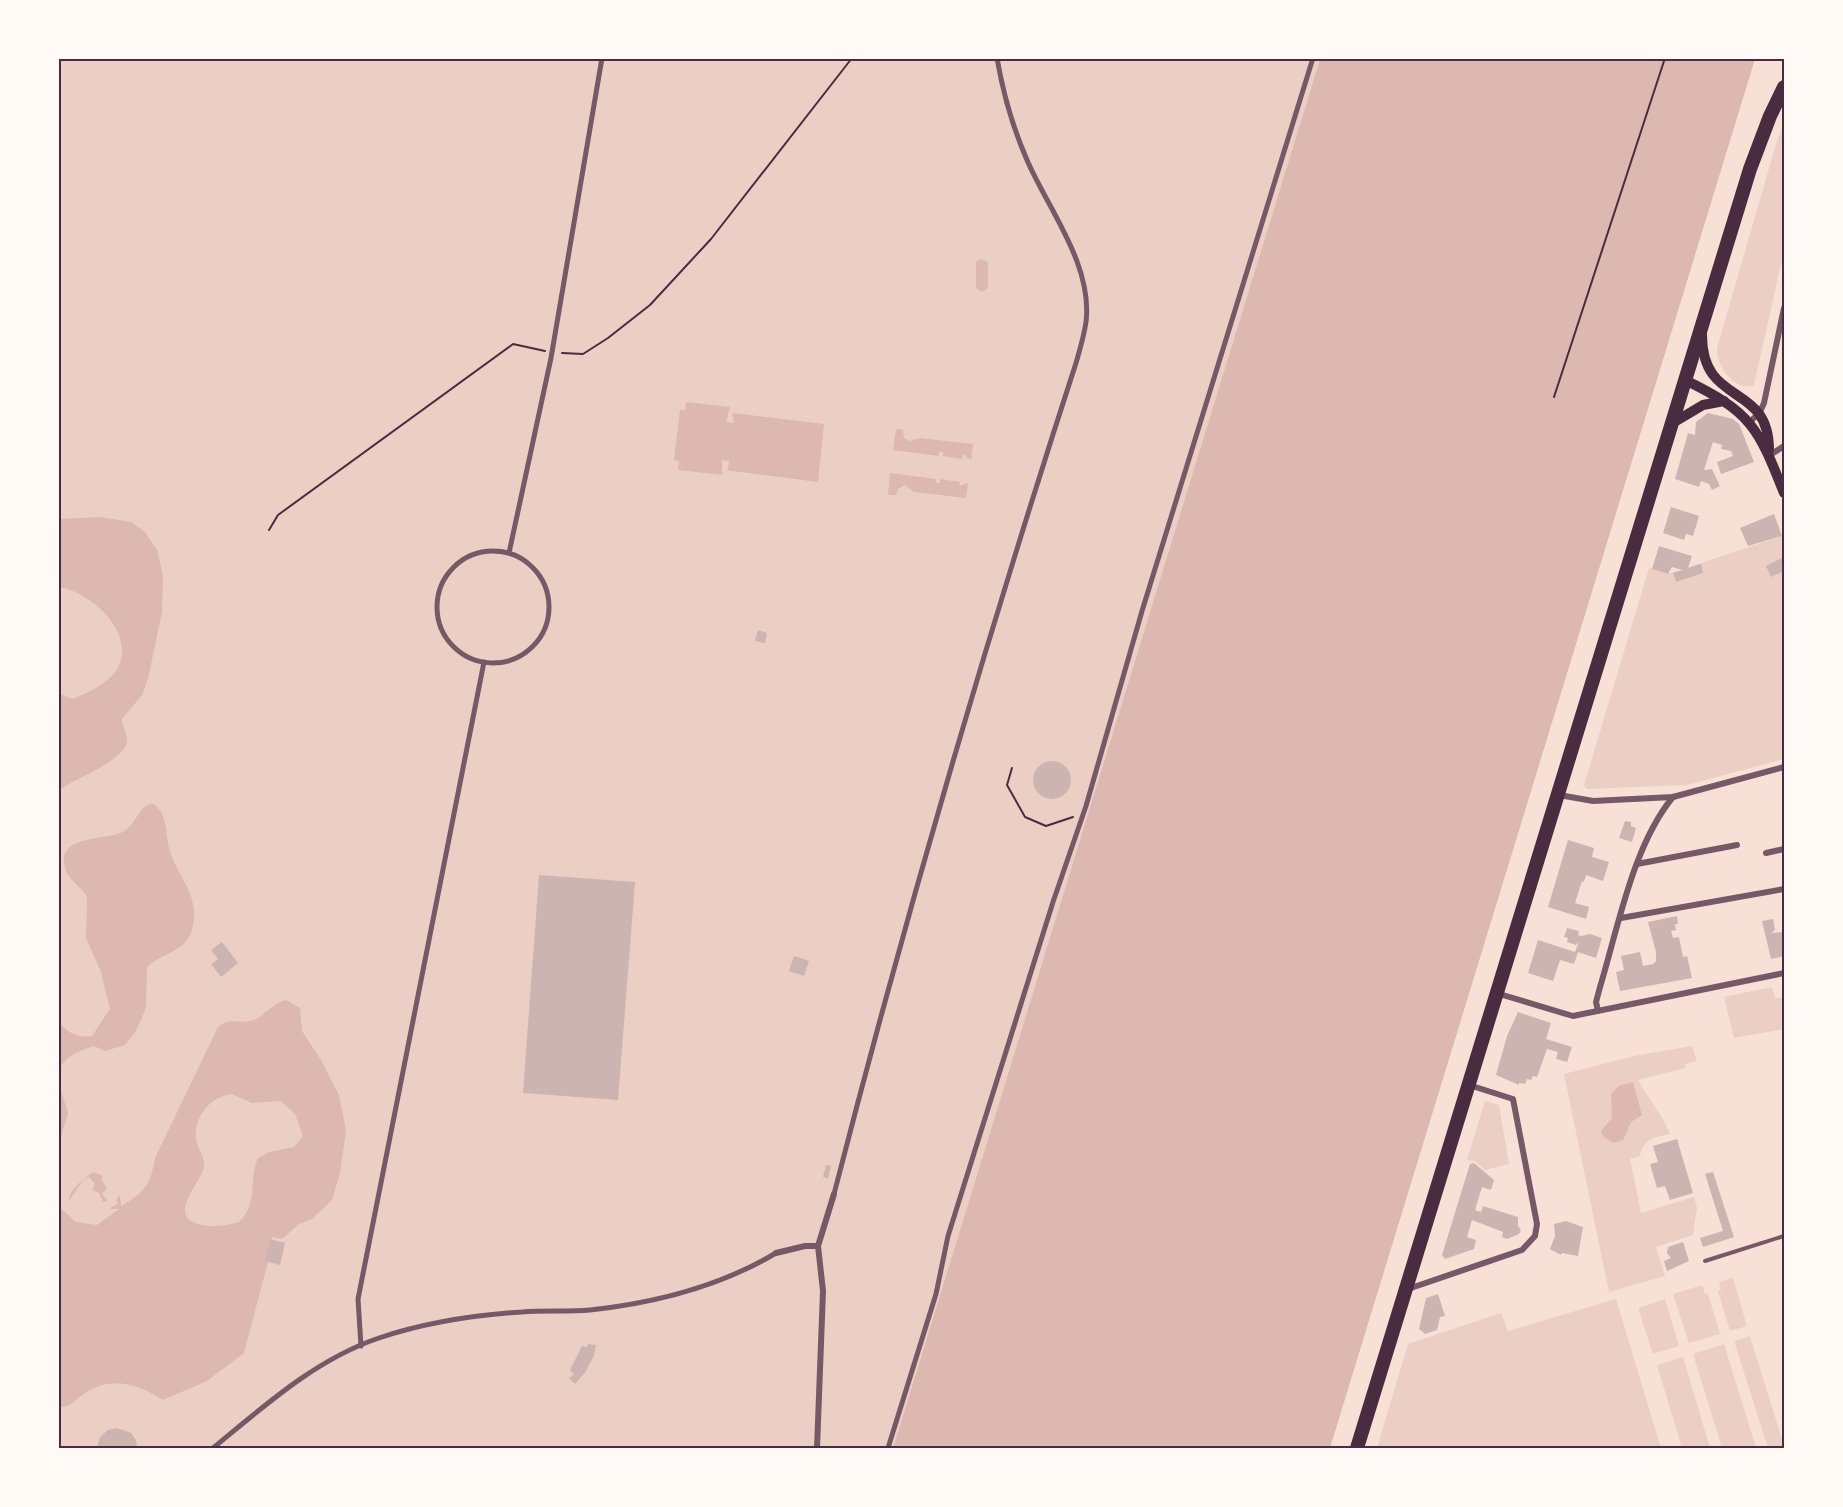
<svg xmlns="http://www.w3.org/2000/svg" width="1843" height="1507" viewBox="0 0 1843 1507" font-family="'Zilla Slab',serif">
	<rect width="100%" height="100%" fill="#f7e1d7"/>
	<g fill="#ebcfc5">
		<path d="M59 59H1320L893 1448H59Z"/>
		<path d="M1784 123V251L1754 385C1736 393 1715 365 1717 348L1776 144Z"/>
		<path d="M1782 536 1784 541V759L1687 785 1587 789 1584 785 1649 568 1668 574Z"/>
		<path d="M1772 987 1775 998H1784V1029L1734 1038 1724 997Z"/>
		<path d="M1692 1046 1697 1061 1685 1064 1686 1068 1638 1080C1648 1099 1663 1114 1670 1134 1656 1137 1643 1139 1640 1156L1630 1159 1641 1213 1694 1197 1697 1208 1693 1235 1656 1247 1665 1276 1609 1292 1564 1074 1634 1056Z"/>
		<path d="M1485 1101 1499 1105 1509 1164 1485 1170 1475 1161 1467 1160Z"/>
		<path d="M1733 1278 1747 1326 1730 1331 1718 1291 1721 1290 1719 1282Z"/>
		<path d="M1702 1285 1705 1294H1708L1720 1334 1689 1343 1673 1294Z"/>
		<path d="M1616 1299 1661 1448H1377L1408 1344 1501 1313 1508 1331Z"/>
		<path d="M1665 1299 1679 1346 1653 1354 1638 1308Z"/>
		<path d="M1750 1336 1781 1436 1784 1435V1448H1768L1734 1341Z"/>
		<path d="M1724 1344 1756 1448H1722L1693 1354Z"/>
		<path d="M1683 1357 1710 1448H1682L1657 1365Z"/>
	</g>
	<g fill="#dcb8b0" fill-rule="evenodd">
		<path d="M1320 59H1755L1330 1448H893Z"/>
		<path d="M981 259 988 262V288L982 292 976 288V262Z"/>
		<path d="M686 402 730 407 726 422 734 423 732 413 824 424 818 482 725 470 728 469 729 461 722 460V475L678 470 679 461 674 460 680 410H685Z"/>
		<path d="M896 429 903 430 904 438 909 441 920 438 973 444 971 460 963 454 962 459 943 456V452H939V456L893 450Z"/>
		<path d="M890 473 936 479V483H940V479L960 482 959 486 968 483 966 498 914 492 905 485 898 489 896 495H888Z"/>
		<path d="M100 517 131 522 145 532 157 550 163 575 162 612 148 679 142 695 122 719C122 727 128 735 127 742 125 760 73 780 59 790V694L73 699C87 693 107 684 116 671 139 634 91 592 59 587V519Z"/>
		<path d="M152 803C170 814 164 836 171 854 177 872 192 889 194 910 195 917 193 926 191 933 184 952 160 954 147 967L146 1008 136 1031 125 1045 105 1051 94 1046C78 1052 67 1054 59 1070V1022C67 1033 78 1038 92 1036L110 1009 101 972 86 938 87 897C82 887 72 883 67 873 50 834 105 841 123 832 136 825 138 807 152 803Z"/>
		<path d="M286 1000 300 1008 302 1031 321 1060 339 1095 346 1130 340 1173 332 1200 312 1219 299 1224 282 1239 272 1237 267 1257 269 1258 244 1353 207 1381 163 1400C137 1383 109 1375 82 1395 72 1402 72 1407 59 1407L58 1206 76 1222 97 1225 119 1209H111V1207L118 1204 116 1200 120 1195 121 1206C145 1192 150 1186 155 1158L218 1027C230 1016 240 1025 254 1020 266 1015 269 1005 286 1000ZM232 1094 252 1103 281 1101 295 1114 303 1136 294 1147 269 1152 258 1158C248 1180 259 1203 239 1222 226 1226 211 1228 198 1224 166 1215 203 1181 204 1166 205 1156 197 1149 196 1139 194 1116 210 1097 232 1094Z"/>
		<path d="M58 1081 68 1113 59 1143H58Z"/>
		<path d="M1633 1082 1642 1115 1631 1122 1623 1140 1613 1143 1603 1136 1601 1131 1612 1118 1611 1094 1619 1086Z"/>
		<path d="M93 1172 102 1175V1180L107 1188 102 1194 108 1201 103 1202 99 1193 92 1190 95 1184 89 1177 83 1180 69 1201C69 1189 85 1178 93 1172Z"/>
	</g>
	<g fill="#ccb4b1">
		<path d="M1708 413 1733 419 1739 424 1754 462 1721 474 1717 462 1733 456 1731 451 1721 449 1722 445 1713 442 1704 470 1712 469 1720 486 1712 490 1709 484 1701 481 1699 487 1675 479 1688 433 1695 435 1696 422Z"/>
		<path d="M1671 507 1699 516 1693 536 1686 534 1684 540 1663 533Z"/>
		<path d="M1774 514 1782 536 1748 546 1740 528Z"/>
		<path d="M1659 546 1692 556 1688 568 1701 564 1703 573 1676 582 1673 573 1683 570 1672 567 1668 574 1652 569Z"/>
		<path d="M1784 557V571L1771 577 1766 566Z"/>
		<path d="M758 630 767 633 765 643 755 641Z"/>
		<circle cx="1052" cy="780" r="19"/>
		<path d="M1625 821 1631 822V826L1636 828 1632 842 1619 838Z"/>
		<path d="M1568 840 1594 848 1592 857 1609 862 1603 881 1586 875 1584 882 1582 881 1575 903 1589 907 1586 919 1548 907Z"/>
		<path d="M539 875 635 882 618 1100 523 1093Z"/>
		<path d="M1677 916 1678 924H1675L1676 930 1671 931 1673 938 1679 937 1683 957 1687 956 1692 978 1620 991 1616 972 1624 970 1621 956 1640 952 1643 966 1653 964 1656 961V952L1648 922Z"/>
		<path d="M1773 919 1775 930 1771 933 1784 932V956L1771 959 1762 921Z"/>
		<path d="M1567 928 1579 931 1578 935 1581 936 1590 934 1602 938 1596 958 1578 952 1574 964 1560 960 1553 981 1528 973 1538 940 1575 952 1579 942 1576 945 1567 942 1568 938 1564 937Z"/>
		<path d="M222 942 238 963 221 977 211 964 218 959 211 950Z"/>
		<path d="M794 956 809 961 804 976 789 971Z"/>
		<path d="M1518 1012 1551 1023 1546 1039 1572 1047 1567 1062 1556 1059 1558 1052 1547 1049 1537 1077 1533 1076 1531 1080 1527 1079 1525 1084 1519 1083V1085L1496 1075 1507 1036Z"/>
		<path d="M1677 1139 1693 1193 1670 1200 1665 1186 1657 1188 1650 1164 1658 1162 1653 1146Z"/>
		<path d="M1474 1163 1494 1180 1491 1190 1482 1187 1475 1210 1481 1212 1483 1206 1518 1217V1226L1521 1230 1519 1234 1507 1239 1502 1237 1503 1232 1472 1220 1467 1237 1476 1240 1474 1249 1445 1259 1442 1255 1470 1164Z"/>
		<path d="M826 1165 831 1166 828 1178 823 1177Z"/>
		<path d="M1713 1172 1734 1237 1703 1247 1700 1238 1723 1231 1705 1174Z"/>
		<path d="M1566 1221 1583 1227 1578 1256 1562 1253 1561 1255 1550 1249 1555 1236 1554 1224Z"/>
		<path d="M270 1239 285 1243 280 1265 265 1261Z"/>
		<path d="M1683 1242 1689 1261 1667 1271 1664 1261 1671 1258 1667 1253 1668 1247Z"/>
		<path d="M1438 1294 1445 1316 1440 1317 1437 1330 1425 1334 1419 1329 1426 1298Z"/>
		<path d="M588 1344 596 1345 594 1356 586 1371 575 1384 569 1378 574 1374 570 1370 582 1346 587 1347Z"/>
		<path d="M117 1428 131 1433 136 1440 137 1448H97L100 1437 108 1430Z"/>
	</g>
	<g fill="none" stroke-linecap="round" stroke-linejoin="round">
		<g stroke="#4a2c40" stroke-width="2">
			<path d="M562 353 583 354 608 338 650 305 711 239 852 58"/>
			<path d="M1554 397 1665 58"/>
			<path d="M269 530 278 515 513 344 545 351"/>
			<path d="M1012 768 1007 785 1025 817 1046 826 1073 817"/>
		</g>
		<path stroke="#755966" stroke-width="4" d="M1705 1261 1784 1236"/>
		<g stroke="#755966" stroke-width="5">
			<circle cx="493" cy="607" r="56"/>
			<path d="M509 553 551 358 602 58"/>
			<path d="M834 1194C906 914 987 637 1076 363 1080 349 1084 336 1086 322 1093 265 1048 209 1027 160 1013 128 1003 93 997 58"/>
			<path d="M361 1346 358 1299 484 662"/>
			<path d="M213 1448C263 1407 316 1359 379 1338 424 1323 474 1315 522 1312 544 1310 567 1312 590 1310 655 1303 719 1287 776 1253"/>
			<path d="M888 1448 936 1294 948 1236 1053 902 1086 806 1142 611 1313 58"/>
		</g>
		<g stroke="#755966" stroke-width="6">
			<path d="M1750 422 1760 412 1764 403 1784 308"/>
			<path d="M1770 455 1784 446"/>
			<path d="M1559 795 1593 801 1673 797 1784 767"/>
			<path d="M1766 853 1784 849"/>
			<path d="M1637 864 1737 845"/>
			<path d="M1621 918 1784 889"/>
			<path d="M1496 993 1573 1016 1784 973"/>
			<path d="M1598 1011 1596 1002 1600 987C1618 928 1633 845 1673 797"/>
			<path d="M776 1253 805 1246H818"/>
			<path d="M1408 1289 1522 1250 1535 1236 1537 1224 1513 1099 1469 1085"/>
			<path d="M817 1448 823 1291 818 1246 834 1194"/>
		</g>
		<g stroke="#4a2c40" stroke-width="10">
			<path d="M1702 335C1702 408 1769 381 1769 450"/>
			<path d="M1685 380C1751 412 1758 427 1784 493"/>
			<path d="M1671 424 1703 405 1724 401"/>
		</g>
		<path stroke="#4a2c40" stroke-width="14" d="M1357 1448 1750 169 1770 116 1784 87"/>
	</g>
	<rect width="1843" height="1507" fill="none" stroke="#fffaf5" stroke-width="120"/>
	<rect x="60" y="60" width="1723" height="1387" fill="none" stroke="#4a2c40" stroke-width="2"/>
</svg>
